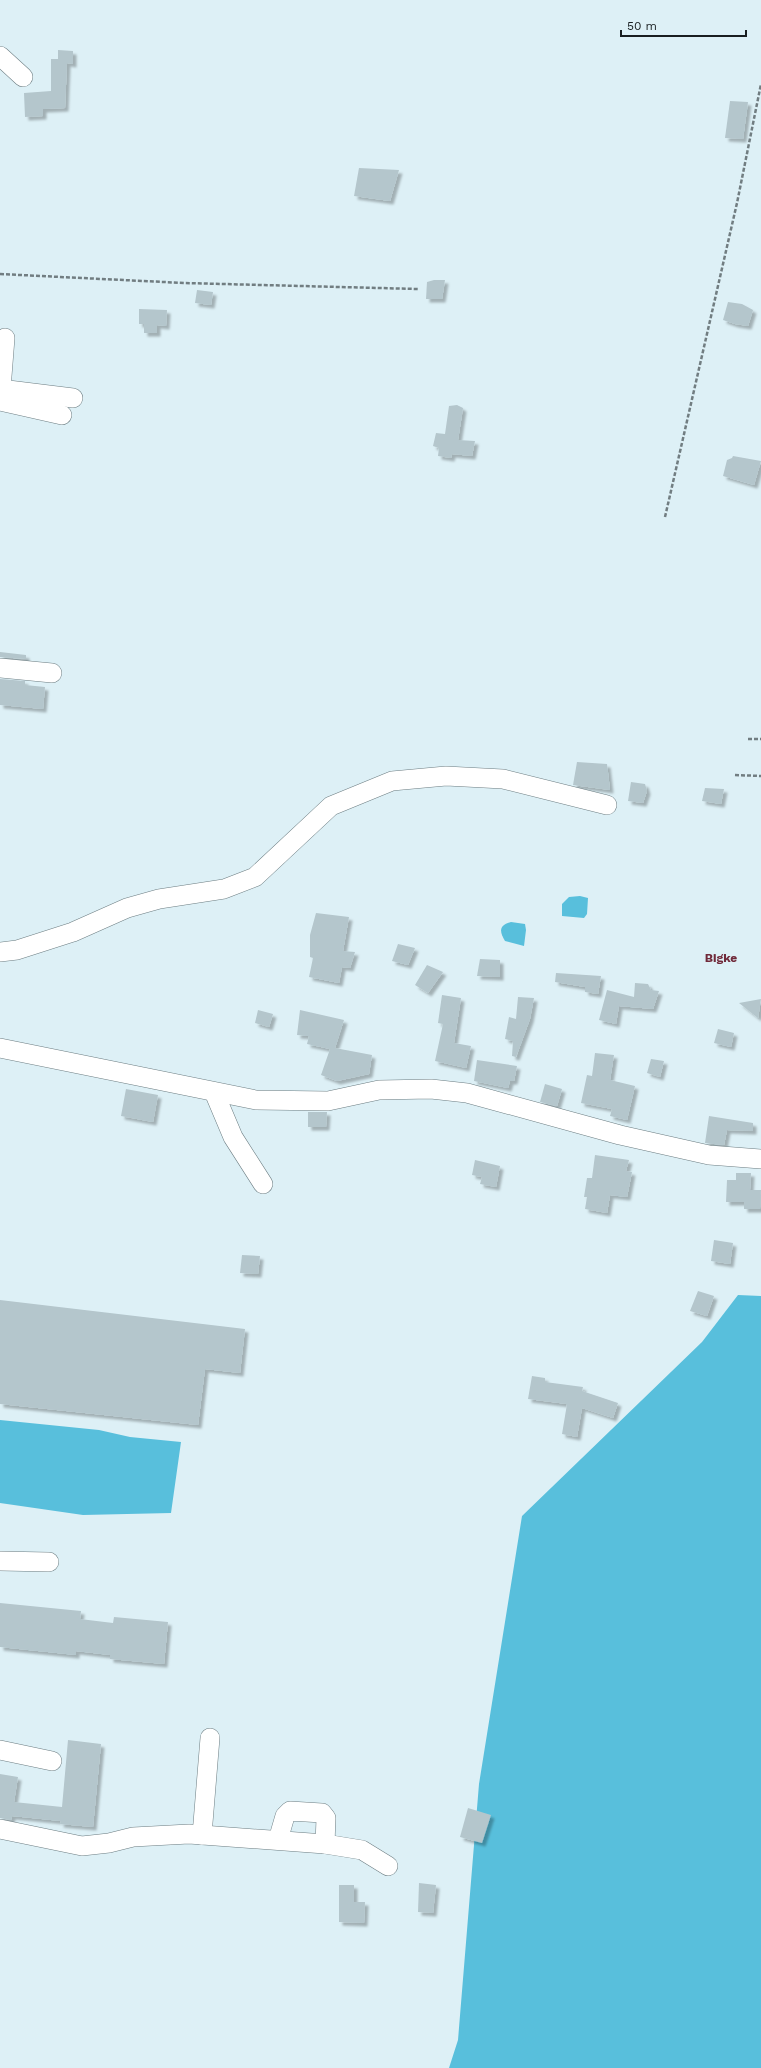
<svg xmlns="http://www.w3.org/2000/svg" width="761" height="2068" viewBox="0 0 761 2068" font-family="'Work Sans',sans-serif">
	<defs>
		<filter id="shadow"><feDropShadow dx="3.5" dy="3.5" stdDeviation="1" flood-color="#0004"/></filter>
	</defs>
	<rect width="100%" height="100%" fill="#ddf0f6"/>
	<g fill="#58bfdc">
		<path d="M580 896 588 898 587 914 584 918 562 916V904L569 897Z"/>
		<path d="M511 922 525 924 526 930 524 946 505 941C499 931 499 925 511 922Z"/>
		<path d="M738 1295 761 1296V2068H449L458 2040 479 1784 522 1516 702 1342Z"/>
		<path d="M0 1420 99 1430 130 1437 181 1442 171 1513 83 1515 0 1503Z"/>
	</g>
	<g fill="#b4c6cc" filter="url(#shadow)">
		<path d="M58 50 73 51V64L67 63 65 108 43 109V116L25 117 24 93 51 91V59H58Z"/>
		<path d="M730 101 748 102 743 139 725 138Z"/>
		<path d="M359 168 399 170 390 201 354 196Z"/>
		<path d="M434 280H445L442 299H426L427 282Z"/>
		<path d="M197 290 213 292 211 305 195 303Z"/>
		<path d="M728 302 742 304 753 310 748 326 735 324 723 320Z"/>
		<path d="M139 309 167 310 166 326 157 325V333H144V324H139Z"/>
		<path d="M457 405 463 408 458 440 475 441 472 456 452 454 451 458 438 456 439 448 433 446 436 433 445 434 449 406Z"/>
		<path d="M733 456 761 461 754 485 723 476 727 460 732 458Z"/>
		<path d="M0 652 26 655V659L0 657Z"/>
		<path d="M0 679 25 681V685L45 687 43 709 0 705Z"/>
		<path d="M577 762 607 764 610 790 573 785Z"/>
		<path d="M631 782 645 784 647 791 643 803 628 801Z"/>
		<path d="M705 788 724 789 721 804 702 801Z"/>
		<path d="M316 913 349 917 343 951 355 952 350 968 342 967 339 983 309 977 313 958 310 957V935Z"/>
		<path d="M398 944 415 948 408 965 392 961Z"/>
		<path d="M480 959 500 960V977L477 976Z"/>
		<path d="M427 965 443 972 428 993 415 985Z"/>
		<path d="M556 973 601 976 598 994 585 992V987L555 982Z"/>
		<path d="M635 983 648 984 651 990 659 991 653 1009 619 1006 616 1024 599 1020 607 990 634 997Z"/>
		<path d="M442 995 461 998 454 1043 471 1046 466 1068 435 1061 443 1024 438 1023Z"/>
		<path d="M518 997 534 998 530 1019 516 1057 512 1056 513 1041 505 1039 509 1017 516 1019Z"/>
		<path d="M761 999 758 1018 739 1003Z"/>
		<path d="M258 1010 273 1014 269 1027 255 1023Z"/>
		<path d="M300 1010 344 1020 335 1048 372 1055 369 1074 337 1081 321 1075 330 1049 307 1044 309 1036 297 1035Z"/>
		<path d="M718 1029 734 1033 731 1047 714 1043Z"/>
		<path d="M595 1053 614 1055 610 1080 635 1086 627 1120 610 1116 612 1109 581 1103 587 1075 592 1076Z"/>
		<path d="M651 1059 664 1061 660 1077 647 1073Z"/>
		<path d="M477 1060 517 1066 514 1081H510L508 1088 474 1081Z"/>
		<path d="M545 1084 562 1089 557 1106 540 1102Z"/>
		<path d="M126 1089 158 1095 153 1122 121 1116Z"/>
		<path d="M308 1112H327L326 1127H308Z"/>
		<path d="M709 1116 753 1123V1131L727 1130 724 1145 705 1143Z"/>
		<path d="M595 1155 629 1160 626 1171 632 1172 627 1197 610 1195 607 1213 585 1209 587 1197H584L587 1178H592Z"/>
		<path d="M475 1160 500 1166 496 1187 480 1184 482 1177 472 1175Z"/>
		<path d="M736 1173H751L750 1190H761L760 1209H744V1202H726L727 1180H736Z"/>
		<path d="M714 1240 733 1243 730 1264 711 1261Z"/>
		<path d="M242 1255 260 1256 258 1274 240 1273Z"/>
		<path d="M698 1291 714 1296 707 1316 690 1311Z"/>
		<path d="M0 1300 245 1329 240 1373 205 1369 198 1425 0 1404Z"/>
		<path d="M532 1376 545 1378V1382L583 1387 582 1391 618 1403 613 1418 582 1408 577 1437 562 1434 567 1404 528 1399Z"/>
		<path d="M0 1603 81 1611 80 1619 113 1623 114 1617 168 1622 164 1664 110 1659V1655L76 1651V1655L0 1647Z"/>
		<path d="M68 1740 101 1744 93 1827 60 1824 61 1821 12 1816 11 1820 0 1818V1774L18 1777 14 1802 62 1807Z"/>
		<path d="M468 1808 491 1815 482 1843 460 1837Z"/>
		<path d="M419 1883 436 1885 433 1913 418 1912Z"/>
		<path d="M339 1885H354V1902H365L364 1923 339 1922Z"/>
	</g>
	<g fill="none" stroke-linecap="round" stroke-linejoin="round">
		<g stroke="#6c7d82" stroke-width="20">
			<g id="minor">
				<path d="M0 56 23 77"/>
				<path d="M0 389 73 398"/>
				<path d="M1 389 5 338"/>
				<path d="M0 401 62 415"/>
				<path d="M0 668 52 673"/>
				<path d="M0 952 17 950 73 932 127 908 159 899 224 889 255 877 331 806 392 781 446 776 503 779 607 805"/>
				<path d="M0 1048 256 1100 328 1101 379 1090 431 1089 467 1093 620 1135 709 1155 761 1159"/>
				<path d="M214 1092 233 1137 263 1184"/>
				<path d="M0 1561 49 1562"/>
				<path d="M0 1750 52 1761"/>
				<path d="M0 1829 82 1846 109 1843 133 1837 189 1834 325 1844 362 1850 388 1866"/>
				<path d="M202 1835 210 1738"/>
				<path d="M278 1840 285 1816 290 1811 322 1813 326 1818 325 1844"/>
			</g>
		</g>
		<g stroke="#717d81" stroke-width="2.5" stroke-dasharray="4 2" stroke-linecap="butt">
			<path d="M0 274 184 283 418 289"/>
			<path d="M665 517 737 203 761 84"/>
			<path d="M748 739H761"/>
			<path d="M735 775 761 776"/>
		</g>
		<use href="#minor" stroke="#fff" stroke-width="19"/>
	</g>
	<g text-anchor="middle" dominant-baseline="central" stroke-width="3" stroke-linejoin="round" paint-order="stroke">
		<g font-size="12" font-weight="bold" fill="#702a3a" stroke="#ddf0f6">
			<text x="721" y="958">Bigke</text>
		</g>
	</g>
	<path d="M621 30v6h125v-6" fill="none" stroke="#181e20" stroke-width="2"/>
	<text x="627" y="30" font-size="12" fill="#181e20" stroke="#ddf0f6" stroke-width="3" paint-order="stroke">50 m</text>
</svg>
